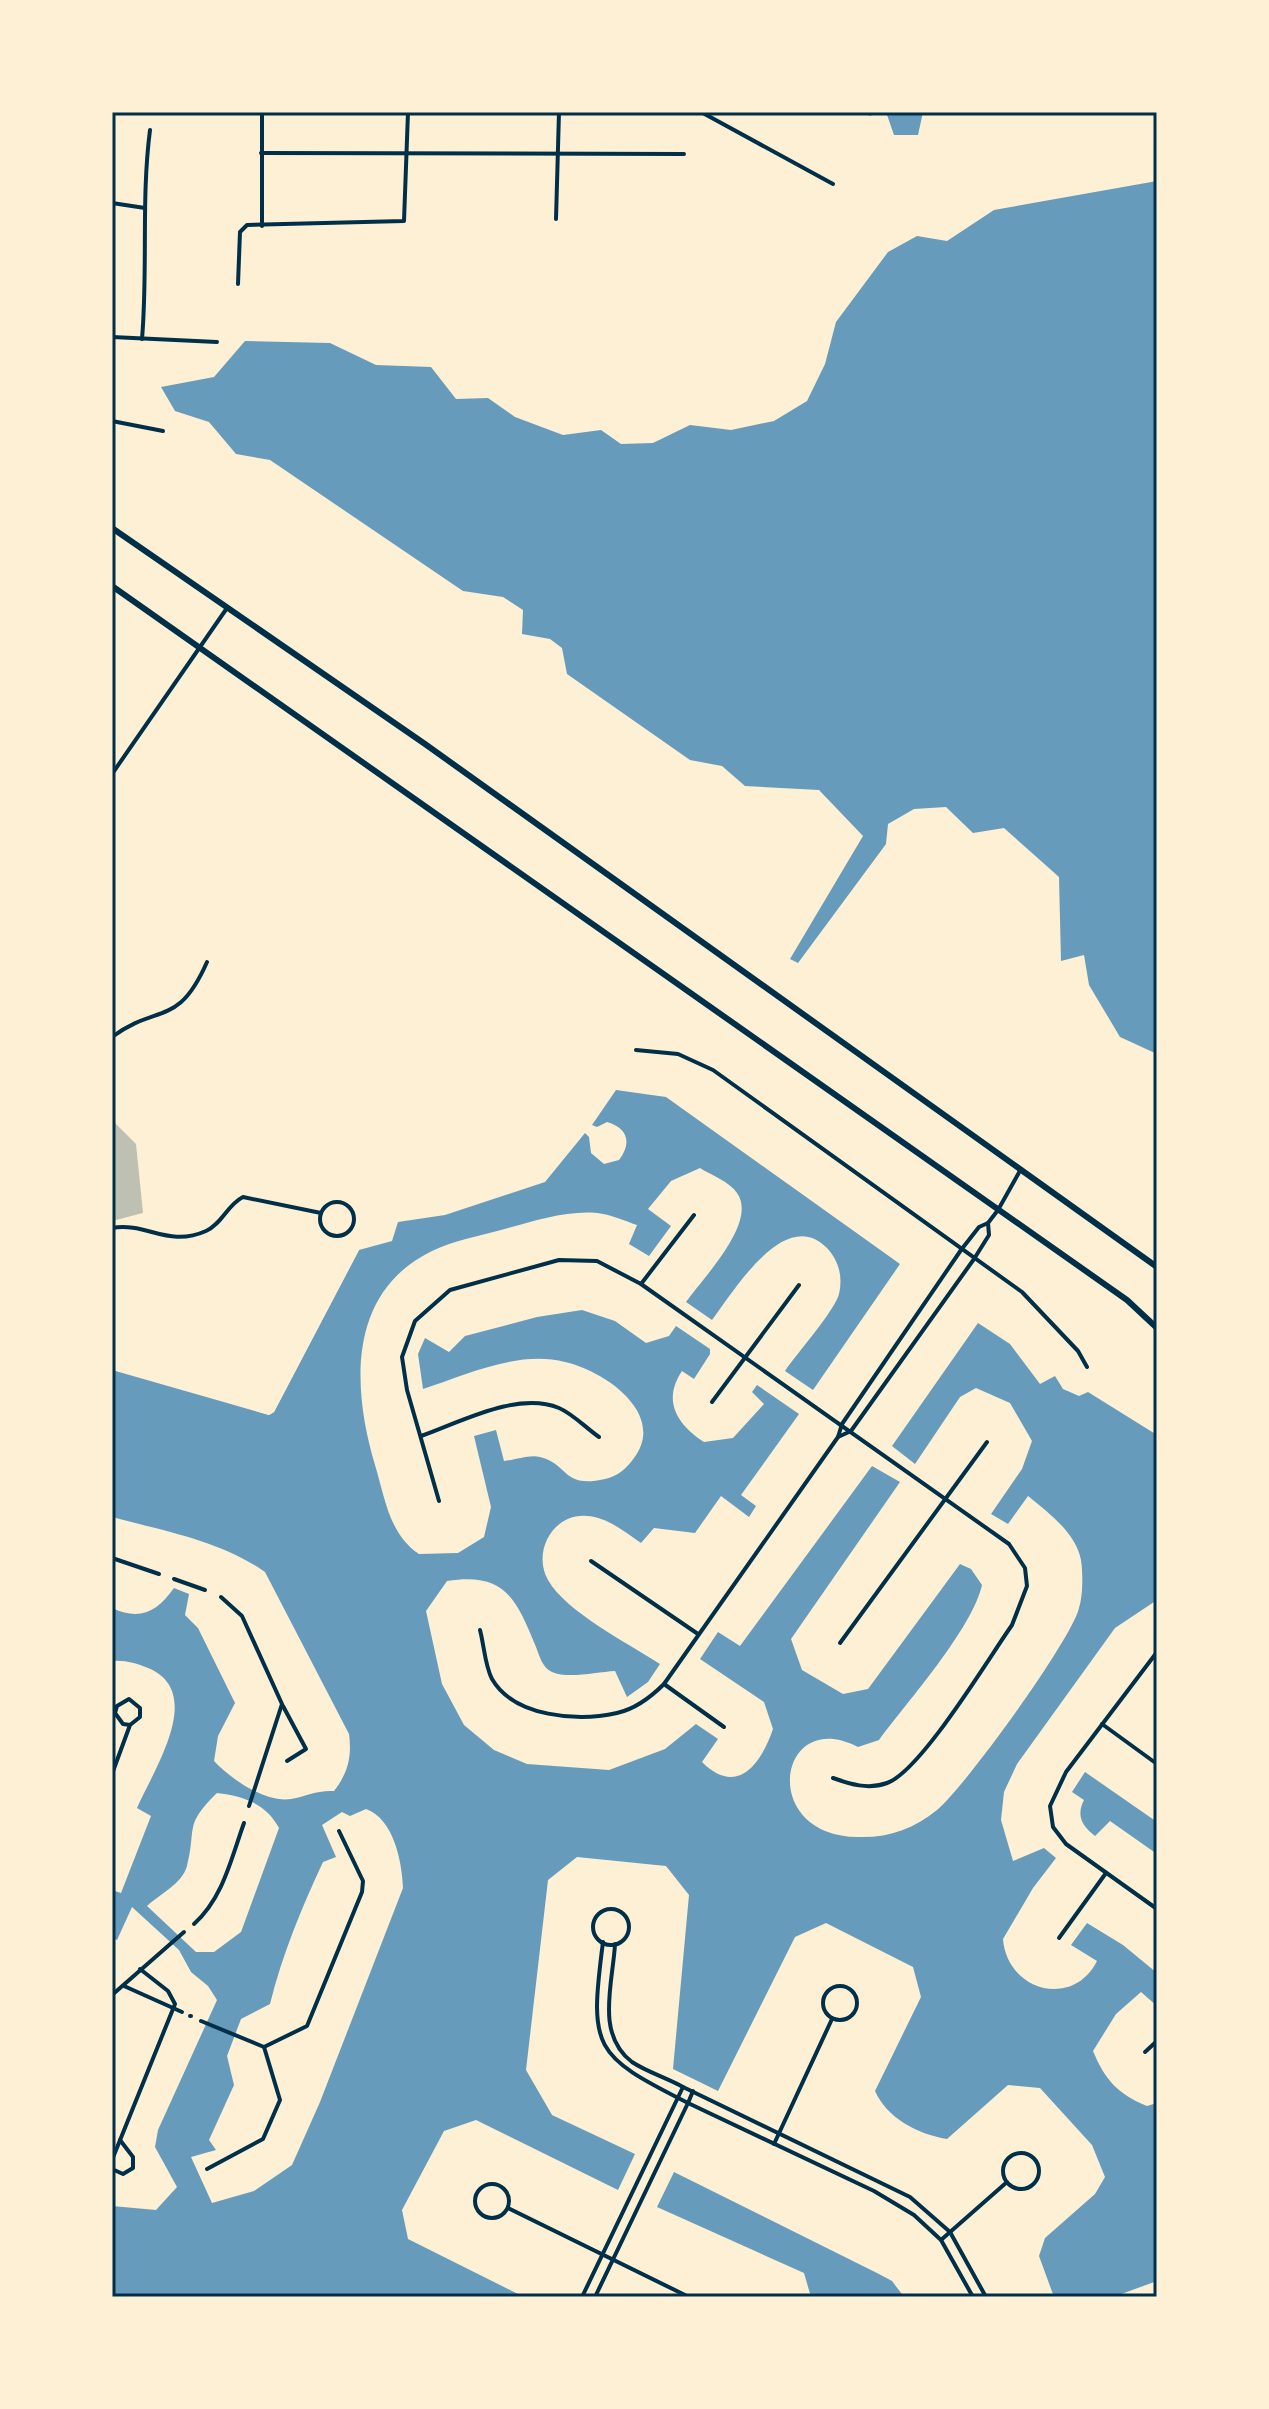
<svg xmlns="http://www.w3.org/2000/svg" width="1269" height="2409" viewBox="0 0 1269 2409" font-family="Spectral,serif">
	<rect width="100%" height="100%" fill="#fdf0d5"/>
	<g fill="#669bbc" fill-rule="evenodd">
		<path d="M866 112H923L918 135H894L886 112 869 116Z"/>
		<path d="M1157 181V1054L1120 1037 1089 985 1084 955 1061 961 1059 877 1004 828 973 833 946 807 914 809 888 824 886 844 798 963 790 959 863 836 819 790 745 786 722 766 690 760 567 674 562 648 550 639 522 634 523 610 503 597 463 591 270 460 236 454 209 422 175 411 161 387 214 377 245 341 330 343 376 365 431 367 456 399 488 398 515 417 563 435 601 430 621 444 653 443 690 425 731 430 774 421 807 401 825 364 836 322 888 252 917 236 947 241 994 210Z"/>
		<path d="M616 1090 666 1097 900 1264 813 1390 785 1371C797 1353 834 1312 839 1294 843 1277 839 1261 827 1248 785 1205 734 1291 712 1320L686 1302C703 1278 758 1222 737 1193 730 1182 711 1175 700 1168L671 1181 648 1209 671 1226 649 1256 629 1244 637 1225C625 1221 610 1214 597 1213 566 1210 531 1222 501 1230 478 1236 453 1241 432 1251 347 1292 352 1388 375 1465 385 1498 389 1534 419 1554L458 1553 484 1537 491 1507 474 1436 496 1430 504 1461C515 1460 530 1454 540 1457 569 1464 562 1489 605 1479 618 1476 626 1469 634 1458 667 1414 605 1371 565 1362 518 1350 466 1375 423 1389L418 1354 425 1338 449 1352 465 1336 537 1317 582 1310 615 1321 646 1343 669 1336 676 1326 710 1349V1354L694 1379 682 1371C662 1401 677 1424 704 1442L733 1438 764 1404 752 1392 757 1385 799 1414 741 1495 756 1506 749 1517 721 1496 695 1533 654 1528 641 1543C625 1532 607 1517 587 1516 553 1513 532 1552 548 1580 566 1612 628 1643 660 1664L648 1682 627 1697 615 1671C597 1672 568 1679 552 1672 542 1667 540 1657 536 1647 516 1598 505 1572 447 1581L426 1611 442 1684 464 1725 494 1750 527 1764 609 1770 665 1749 696 1724 718 1739 702 1762C737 1797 761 1764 773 1729L764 1702 700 1659 718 1632 740 1646 872 1466 900 1482 791 1639 802 1670 843 1694 868 1689 960 1564 971 1569 982 1585C972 1629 908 1701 879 1740L858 1747C778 1705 757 1836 858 1837 888 1838 914 1829 937 1810 964 1788 1071 1641 1079 1608 1083 1595 1083 1574 1081 1560 1076 1533 1048 1512 1028 1496L1008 1524 991 1514 1022 1469 1032 1441 1010 1403 976 1388 960 1397 915 1464 892 1446 978 1323 1010 1344 1040 1384 1055 1376 1063 1389 1079 1396 1088 1392 1157 1435V1600L1115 1628 1017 1764 1004 1792 1001 1820 1013 1861 1044 1848 1056 1858 1033 1888 1003 1939C1007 1991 1073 2009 1097 1961L1071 1945 1087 1923 1123 1945 1157 1973V2006L1141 1992 1116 2014 1093 2051C1105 2080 1118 2094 1147 2106L1157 2103V2281L1113 2297H1054L1039 2256 1045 2238 1095 2194 1105 2177 1092 2145 1040 2088 1008 2085 947 2139C917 2134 887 2118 875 2091L921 1997 913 1967 826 1923 795 1937 718 2091 673 2069 689 1895 666 1866 577 1857 548 1880 526 2070 552 2115 635 2154 618 2190 476 2120 444 2131 402 2210 408 2239 524 2297H112V2206L156 2210 177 2187 155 2147 158 2130 217 2000 208 1986 191 1972 179 1950 132 1907 117 1940 112 1938V1890L121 1893 151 1816 137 1808C154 1769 206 1692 148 1668 136 1663 125 1660 112 1661V1608C140 1621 157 1612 174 1588L189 1594 185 1615 198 1628 235 1703 218 1736 214 1761C231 1779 265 1803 291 1799 307 1796 317 1790 334 1791 348 1773 352 1757 349 1734L265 1572C221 1541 164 1531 112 1517V1370L269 1415 274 1412 359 1250 392 1241 398 1222 445 1215 545 1182 585 1133 589 1137 591 1153 604 1164 619 1160C632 1143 628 1128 607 1122L597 1127 592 1125ZM217 1793C244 1796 266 1804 279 1828L241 1932 214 1952H196L147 1906C160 1894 182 1884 187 1866 197 1828 183 1826 217 1793ZM366 1809C394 1819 402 1862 403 1888L320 2102 292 2165 254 2191 212 2203 191 2157 216 2150 209 2140 234 2085 227 2056 241 2019 270 2004C282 1955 302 1907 323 1862L336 1857 322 1825 342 1812 350 1816Z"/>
		<path d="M1085 1772 1157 1822V1854L1110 1821 1095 1836C1082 1826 1076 1816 1084 1800L1072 1792Z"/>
		<path d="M674 2172 877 2273 892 2281 904 2297H811L804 2273 657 2207Z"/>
	</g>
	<path fill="#fdf0d5" d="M357 1247 359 1250 274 1412 269 1415 239 1406 272 1410Z"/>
	<path fill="#bec0b2" d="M112 1120 136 1144 143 1213 112 1221Z"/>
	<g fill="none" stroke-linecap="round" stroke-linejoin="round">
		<g stroke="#003049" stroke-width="4">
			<path d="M262 112V226"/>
			<path d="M701 112 833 184"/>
			<path d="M261 153 684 154"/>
			<path d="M112 203 145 208"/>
			<path d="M556 219 559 112"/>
			<path d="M238 284 240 232 247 225 404 221 408 112"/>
			<path d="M112 337 217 342"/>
			<path d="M142 339C148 270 141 199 150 130"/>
			<path d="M112 421 163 431"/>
			<path d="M112 774 227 608"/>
			<path d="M112 1037C158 1003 178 1028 207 962"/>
			<path d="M636 1050 678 1054 713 1070 1022 1292 1078 1351 1087 1367"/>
			<circle cx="337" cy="1219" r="17"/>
			<path d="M112 1228C147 1222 168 1248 206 1231 222 1224 227 1205 243 1197L321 1213"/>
			<path d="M641 1284 694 1215"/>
			<path d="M712 1402 799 1285"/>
			<path d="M421 1436C461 1422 517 1391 559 1408 573 1414 586 1428 599 1437"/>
			<path d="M838 1437 851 1431 974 1259 989 1235 988 1223"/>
			<path d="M439 1501 407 1390 402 1357 415 1321 450 1290 559 1260 597 1261 641 1284 1009 1544 1025 1568 1027 1586 1012 1625C988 1659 921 1771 887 1783 868 1790 850 1784 833 1778"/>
			<path d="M112 1558 159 1574"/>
			<path d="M591 1561 698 1634"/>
			<path d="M174 1579 205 1590"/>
			<path d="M221 1597 242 1616 282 1704 249 1806"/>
			<path d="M480 1630C484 1645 485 1666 492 1679 514 1717 578 1722 617 1713 635 1709 651 1697 664 1684L838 1437 842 1424 961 1250 979 1227 988 1223 998 1210 1021 1169"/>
			<path d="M840 1643 987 1442"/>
			<path d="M1157 1652 1066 1772 1050 1806 1053 1827 1066 1844 1157 1909"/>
			<path d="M664 1684 724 1727"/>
			<path d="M283 1706 306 1749 287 1761"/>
			<path d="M1102 1724 1157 1764"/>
			<path d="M112 1774 130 1725 140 1717V1708L129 1699 117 1706 115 1713 123 1724 130 1725"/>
			<circle cx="611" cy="1927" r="18"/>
			<path d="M194 1924C223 1898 231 1859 244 1823"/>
			<path d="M1059 1938 1106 1873"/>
			<path d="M603 1942C589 2049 593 2055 688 2103L693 2091"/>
			<path d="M615 1944C613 1983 595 2034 632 2062 647 2072 667 2078 683 2087"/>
			<circle cx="840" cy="2003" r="17"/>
			<path d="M124 1986 182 2012"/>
			<path d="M112 1995 184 1932"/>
			<path d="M190 2016H191"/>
			<path d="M201 2021 264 2047 307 2026 362 1892 363 1881 339 1831"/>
			<path d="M1145 2052 1157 2041"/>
			<path d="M774 2144 832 2019"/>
			<circle cx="1021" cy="2171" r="18"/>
			<path d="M112 2160 175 2004 168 1991 140 1969"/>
			<path d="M112 2169 123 2174 133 2168V2157L120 2140"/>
			<path d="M207 2169 263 2139 280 2100 264 2047"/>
			<circle cx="492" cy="2201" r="17"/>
			<path d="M508 2208 689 2297"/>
			<path d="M941 2240 1007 2182"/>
			<path d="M582 2297 683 2087 910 2197 950 2232 986 2297"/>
			<path d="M595 2297 688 2103 874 2191 914 2215 941 2240 973 2297"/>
		</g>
		<g stroke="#003049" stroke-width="6">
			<path d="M112 528 425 744 1157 1267"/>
			<path d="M112 586 1127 1300 1157 1328"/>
		</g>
	</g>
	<rect width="1269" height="2409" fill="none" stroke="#fdf0d5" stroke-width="228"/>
	<rect x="114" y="114" width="1041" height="2181" fill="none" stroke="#003049" stroke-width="3"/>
</svg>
